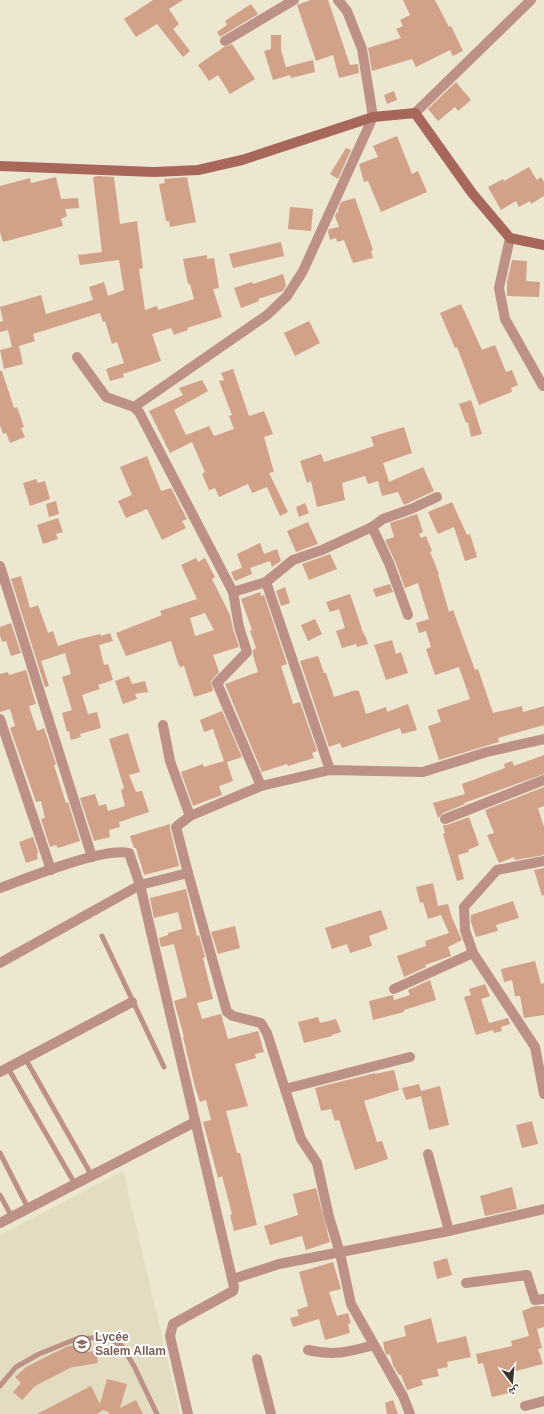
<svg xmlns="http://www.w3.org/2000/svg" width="544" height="1414" viewBox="0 0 544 1414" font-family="Arial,'Noto Naskh Arabic',sans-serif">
	<rect width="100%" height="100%" fill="#ede6d1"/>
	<path fill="#e4dcc0" d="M123 1171 180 1414H0V1235Z"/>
	<g fill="#d1a288" fill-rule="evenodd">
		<path d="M153 0H183L169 9 179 24 173 29 190 51 183 57 157 24 136 37 124 19Z"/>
		<path d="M311 0H328L350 65 358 64 359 73 339 78 333 55 316 61 297 5Z"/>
		<path d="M403 0H435L449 27 451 26 463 51 453 56 450 50 416 67 412 59 372 71 368 48 401 38 396 29 403 26 400 20 410 15Z"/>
		<path d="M251 4 258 14 220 37 217 32 227 25 225 21Z"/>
		<path d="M271 35H281V50L286 67 313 60 315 72 291 78 290 75 273 80 264 51 271 49Z"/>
		<path d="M232 44 255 79 230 94 218 75 209 81 198 65 224 47Z"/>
		<path d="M456 82 471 100 458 111 455 107 438 121 428 109Z"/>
		<path d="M394 91 397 100 387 104 384 95Z"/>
		<path d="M397 136 412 174 418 171 427 192 381 212 368 181 364 182 359 164 378 157 373 146Z"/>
		<path d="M346 148 351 150 338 179 330 174Z"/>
		<path d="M529 167 537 180 541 177 544 182V196L531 204 530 201 519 207 516 201 501 210 488 187 503 179 504 181Z"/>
		<path d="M98 176 114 177 120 224 137 221 143 268 139 269 145 310 157 306 158 310 194 299 190 284H188L183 259 207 255V259L214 258 219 288 213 289 222 317 187 328 188 330 174 335 171 328 152 334 161 361 123 374 124 377 110 381 106 369 124 363 117 342 112 344 105 321 103 322 100 313 33 334 35 341 19 346 23 364 4 369 0 350 12 347 8 330 0 332V322L3 321 0 307 41 295 46 314 93 300 89 287 104 282 108 296 124 290 119 260 80 265 78 255 102 252 93 177Z"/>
		<path d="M56 177 61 199 78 198 79 208 65 209 67 216 61 219 63 226 3 242 0 232V186L30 178 31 183Z"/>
		<path d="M187 177 196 222 170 227 169 221H166L159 184 165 183 164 179Z"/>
		<path d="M355 198 373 250 371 251 373 258 353 263 344 240 337 242 336 238 330 240 328 232 329 229 339 227 335 216 337 212H339L338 210 341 202Z"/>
		<path d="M290 207 313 209 311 231 288 229Z"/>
		<path d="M281 242 284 256 233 268 229 254Z"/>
		<path d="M512 260 527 261 526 281 540 282 539 297 507 296V282Z"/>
		<path d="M283 274 286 285 283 291 258 299 259 301 241 308 234 288 252 282 253 284Z"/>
		<path d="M461 304 482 350 495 345 506 372 512 370 518 385 511 388 512 392 479 405 457 347 455 348 440 313Z"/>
		<path d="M309 321 320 343 295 356 284 333Z"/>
		<path d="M233 369 249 416 264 411 273 434 264 437 274 472 269 473 288 512 280 516 267 487 252 493 248 484 219 497 215 488 209 490 202 474 205 472 192 442 170 453 149 411 183 395 179 388 202 380 208 391 174 410 186 435 209 426 214 436 234 429 229 416 232 415 219 381 224 380 221 373Z"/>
		<path d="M0 371H2L14 408 17 407 24 427 21 428 25 437 10 443 6 433 3 434 0 425Z"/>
		<path d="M471 400 482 434 471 437 468 422 466 423 459 404Z"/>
		<path d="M404 427 412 453 383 463 389 482 423 467 434 491 404 505 398 492 382 496 378 481 368 484 365 476 342 483 345 500 317 507 311 481 307 483 300 461 321 454 324 462 353 453 374 446 371 437Z"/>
		<path d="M147 456 161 491 171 488 187 519 182 521 186 528 162 540 147 509 126 518 118 501 132 495 120 467Z"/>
		<path d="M36 479 38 483 45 481 50 499 30 506 23 483Z"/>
		<path d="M56 501 59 514 49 517 46 504Z"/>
		<path d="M452 502 467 535 470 534 477 557 465 561 454 527 438 534 428 512Z"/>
		<path d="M305 503 309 513 299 517 296 507Z"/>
		<path d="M417 514 423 532 419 534 421 538 426 536 432 551 430 552 439 574H438L449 612 453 610 475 670 478 669 493 713 522 706 523 712 544 706V725L498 738 499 742 439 760 428 726 441 722 437 710 470 699 459 667 435 675 426 649 431 647 426 631 419 633 416 623 429 619 418 583 405 588 395 561 385 540 394 537 390 523Z"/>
		<path d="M58 518 63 532 56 534 58 539 43 544 37 525Z"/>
		<path d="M308 522 318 544 296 552 287 531Z"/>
		<path d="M260 543 264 554 277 549 281 561 272 567 270 561 250 568 252 574 235 581 231 572 242 568 237 554Z"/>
		<path d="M330 554 337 569 309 580 302 564Z"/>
		<path d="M196 558 198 562 205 558 215 577 212 579 230 615 233 629 239 647 213 655 219 672 211 681 213 691 194 697 184 666 180 667 178 663 171 641 126 656 116 633 162 615 160 611 197 599 181 565ZM205 613 214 630 195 636 190 618Z"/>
		<path d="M21 576 30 608 38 605 48 633 53 631 58 646 76 640 100 634 101 636 110 633 113 641 99 645 104 665 108 664 113 680 98 685 100 689 82 695 88 714 97 712 101 728 80 734 81 737 71 740 69 731 67 732 62 713 72 710 62 677 71 674 65 653 41 661 49 686 45 687 11 579Z"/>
		<path d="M390 584 393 592 376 597 373 589Z"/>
		<path d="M285 587 290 603 281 606 276 591Z"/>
		<path d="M260 592 261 596 264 595 287 664 281 666 293 704 300 702 317 751 312 753 314 758 288 766 287 764 262 772 225 684 258 672 253 655V650L256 648 250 631 252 630 241 599Z"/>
		<path d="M350 594 364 635H365L368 644 357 647 356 644 342 648 336 631 345 628 339 609 330 612 326 602Z"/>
		<path d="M315 619 322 634 308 641 301 625Z"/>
		<path d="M11 623 21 653 11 656 6 641 2 642 0 635V627Z"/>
		<path d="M392 640 396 654 401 652 408 673 386 680 374 645Z"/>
		<path d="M318 656 324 673H326L334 697 356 690 357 691H359L366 714 386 707 387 712 408 704 417 730 402 734 400 728 342 748 340 743 329 747 300 661Z"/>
		<path d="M26 670 36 704 29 706 37 731 44 728 56 764 54 765 66 803 68 802 80 841 58 848 56 845 50 847 41 819 45 818 41 801 36 802 10 728 15 726 10 709 0 712V674L8 672 9 675Z"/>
		<path d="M129 676 132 684 145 681 148 692 135 694 137 699 123 704 115 681Z"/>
		<path d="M222 711 242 757 227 762 233 781 219 786 222 795 193 806 181 772 203 764 204 767 224 761 213 729 204 732 200 720Z"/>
		<path d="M128 733 140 772 129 775 136 792 142 791 149 812 119 822 120 827 109 830 110 837 94 841 80 798 95 794 99 806 106 804 108 811 125 806 121 790 124 788 109 739Z"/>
		<path d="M544 755V774L464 803 465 804 443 813 438 818 433 803 465 794 462 784 505 768 504 764 512 761 514 766Z"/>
		<path d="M544 787V806L538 808 544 827V855L515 860 514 857 499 863 487 835 494 833 485 810Z"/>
		<path d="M469 817 479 845 468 850 469 852 458 855 464 879 457 881 443 834 445 833 443 825H447Z"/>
		<path d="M170 824V829L179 866 144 875 136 848H134L130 836Z"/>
		<path d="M33 837 38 852 37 854 38 859 26 863 19 842Z"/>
		<path d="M544 868V895L542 896 534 870Z"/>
		<path d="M433 883 438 906 448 904 452 918 462 940 448 947 451 956 428 964 425 965 426 967 404 977 397 956 426 946 425 941 449 933 441 915 428 919 423 902 420 903 416 887Z"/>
		<path d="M186 889 197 936 199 935 205 957 203 958 213 999 197 1003 202 1019 221 1014 228 1039 258 1031 264 1052 255 1054 256 1058 235 1064 248 1106 226 1111 237 1153H240L257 1225 234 1231 230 1215 232 1214 222 1176 218 1178 203 1122 211 1120 206 1100 200 1102 195 1087 183 1037H184L174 1001 187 997 174 944 161 947 159 938 168 935V933L182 929 178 912 154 918 150 898Z"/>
		<path d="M513 901 519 918 496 925 498 931 476 937 471 922V915Z"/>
		<path d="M381 910 388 929 369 936 372 946 350 953 347 944 332 949 325 928Z"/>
		<path d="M235 926 240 948 218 954 211 932Z"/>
		<path d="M535 961 541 984 544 983V1015L524 1018 520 996H515L512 980 504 982 501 969Z"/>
		<path d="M430 980 436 1000 404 1010V1012L373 1020 369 1001 393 995 394 1000 410 995 408 990Z"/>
		<path d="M485 984 490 996 481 999 489 1023 508 1018 510 1024 501 1027 502 1031 494 1033 493 1030 476 1035 464 997 471 995 469 989Z"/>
		<path d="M318 1017 320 1023 336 1019 341 1032 332 1035V1036L304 1043 298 1022Z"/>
		<path d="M394 1070 399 1090 364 1101 377 1142 382 1141 388 1159 355 1170 339 1120 335 1121 331 1109 321 1111 315 1088 375 1073V1074Z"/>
		<path d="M419 1084 421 1091 440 1086 449 1125 429 1130 421 1096 406 1100 402 1088Z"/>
		<path d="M532 1121 538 1144 522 1148 516 1125Z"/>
		<path d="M512 1187 517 1209 485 1216 480 1196Z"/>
		<path d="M316 1188 330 1242 306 1250 302 1236 270 1245 264 1226 298 1215 293 1194Z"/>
		<path d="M447 1258 452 1275 437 1279 433 1262Z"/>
		<path d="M333 1262 341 1289 329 1292 337 1316 348 1313 351 1323 348 1324 350 1333 325 1340 319 1319 293 1327 290 1318 299 1316 297 1310 308 1306 299 1272Z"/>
		<path d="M535 1306H544V1327L537 1329 542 1348 538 1349 543 1364 512 1372 517 1391 492 1397 483 1363 478 1364 476 1354 512 1346 511 1341 529 1336 522 1311Z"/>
		<path d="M431 1318 437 1343 466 1336 471 1357 447 1362 448 1367 437 1369 439 1376 421 1380 423 1385 407 1390 401 1375H399L393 1365 390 1354 387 1355 385 1352 383 1342 406 1336 404 1326Z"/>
		<path d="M84 1344 85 1352 96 1351 98 1363 68 1368H70L35 1386 22 1400 13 1392 21 1383 15 1377 26 1367 68 1346Z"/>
		<path d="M107 1379 127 1384 120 1408 136 1400 143 1414H108L110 1413 103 1410 97 1414H37L91 1386 100 1404Z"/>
		<path d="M393 1400 398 1414H387L385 1403Z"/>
	</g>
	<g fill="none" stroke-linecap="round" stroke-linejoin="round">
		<g stroke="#be9188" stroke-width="5">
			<path d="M102 936 164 1067"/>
			<path d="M25 1058 92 1176"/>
			<path d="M8 1068 75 1184"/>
			<path d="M0 1153 28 1208"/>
			<path d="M0 1195 12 1217"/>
			<path d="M0 1386 16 1367 39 1354 76 1339 107 1337 122 1346 134 1366 157 1414"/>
		</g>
		<g stroke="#be9188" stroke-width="10">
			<path d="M225 41 294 0"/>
			<path d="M415 113 531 0"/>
			<path d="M510 238 499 288 505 319 543 386"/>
			<path d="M77 357 106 397 134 407"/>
			<path d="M372 527 389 563 408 615"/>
			<path d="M0 566 92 857"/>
			<path d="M266 582 293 560 322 550 372 527 383 519 411 509 437 497"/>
			<path d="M233 592 239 627 247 652 217 683 261 786"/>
			<path d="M0 719 51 870"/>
			<path d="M163 725 170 761 190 816"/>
			<path d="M330 770 266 582 233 592 139 412 134 407 267 315 287 296 303 271 373 117 362 49 347 11 338 0"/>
			<path d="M445 819 544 780"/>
			<path d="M544 861 497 870 464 907 465 930 473 953 535 1047 544 1094"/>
			<path d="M188 873 227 1012 233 1016 261 1023 267 1033 301 1139 317 1163 329 1217 340 1253 351 1304 403 1396 410 1414"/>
			<path d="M0 888C28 878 103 847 129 853L140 885 234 1287 233 1291 173 1324 170 1336 188 1414"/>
			<path d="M0 963 140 885 188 873 176 827 190 816 261 786 330 770 423 772 487 752 544 739"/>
			<path d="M394 989 473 953"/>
			<path d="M0 1072 132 1002"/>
			<path d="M285 1089 410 1057"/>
			<path d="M428 1154 449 1231"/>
			<path d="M0 1223 195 1122"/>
			<path d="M233 1279 279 1264 449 1231 544 1209"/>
			<path d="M466 1283 527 1275 535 1300 544 1299"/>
			<path d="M308 1350C335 1356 348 1352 374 1345"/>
			<path d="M257 1359 271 1414"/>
			<path d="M525 1406 544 1401"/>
		</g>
		<path stroke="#a8675b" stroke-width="10" d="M0 166 154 172 198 170 242 160 373 117 415 113 472 193 510 238 544 245"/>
	</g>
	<defs>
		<g id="school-ring" transform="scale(0.9)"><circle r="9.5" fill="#fff" stroke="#8d6e63" stroke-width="1.5"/><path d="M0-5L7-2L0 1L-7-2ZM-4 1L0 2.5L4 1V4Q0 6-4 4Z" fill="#8d6e63"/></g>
	</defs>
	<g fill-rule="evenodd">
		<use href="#school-ring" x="82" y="1344"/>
	</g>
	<g text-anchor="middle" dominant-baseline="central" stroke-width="4" stroke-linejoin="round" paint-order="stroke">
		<g font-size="12" font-weight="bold" fill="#785e54" stroke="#fff" text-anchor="start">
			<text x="95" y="1337">Lycée<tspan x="95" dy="14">Salem Allam</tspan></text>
		</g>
	</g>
	<g transform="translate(512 1382) rotate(164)" stroke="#ffffff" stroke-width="3" paint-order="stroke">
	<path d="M0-3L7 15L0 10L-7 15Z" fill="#39362e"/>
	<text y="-6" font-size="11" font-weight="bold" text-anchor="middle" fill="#39362e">ش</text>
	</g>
</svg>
